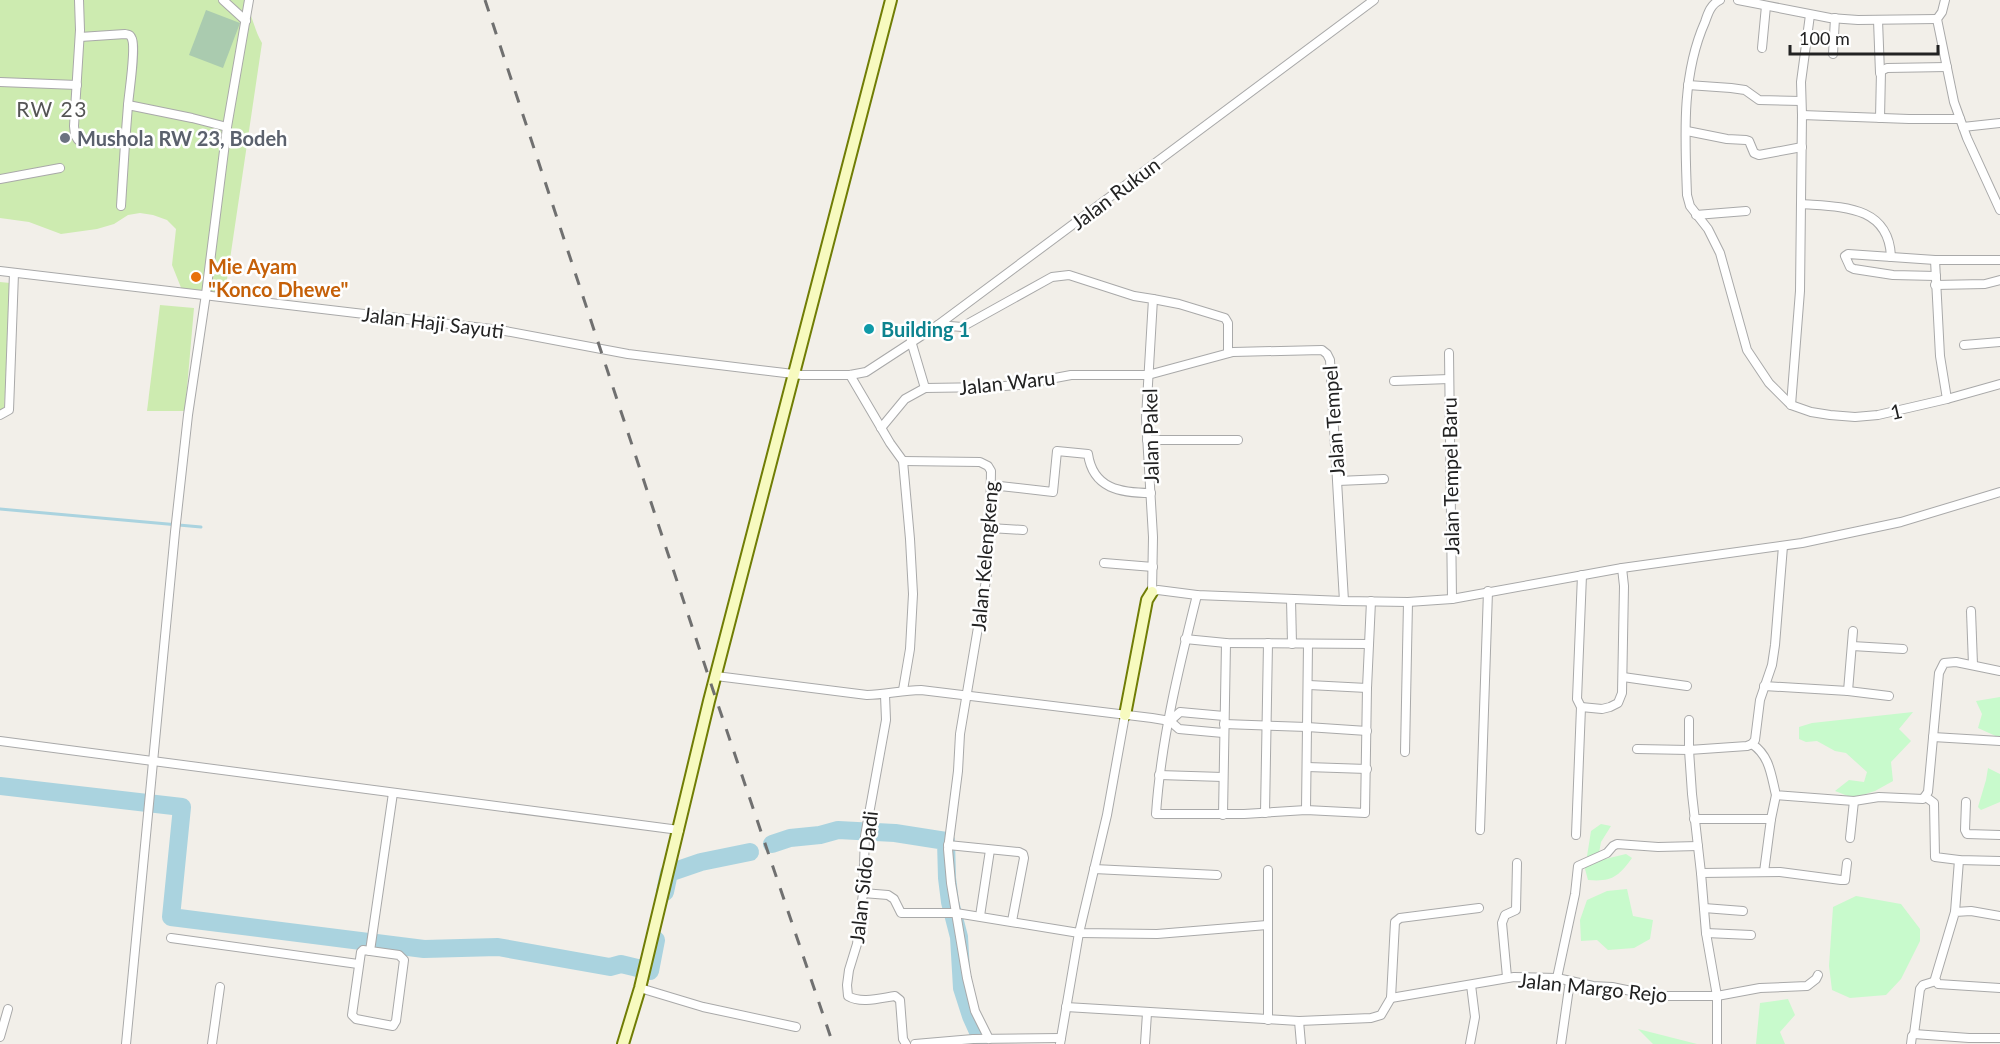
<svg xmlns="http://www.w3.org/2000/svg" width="2000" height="1044" viewBox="0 0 2000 1044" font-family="Lato,sans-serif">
	<rect width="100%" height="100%" fill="#f2efe9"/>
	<g fill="#cdebb0">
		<path d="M0 0H244C252 14 254 29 262 43L225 293 182 290 172 265 176 229 167 220 153 215 140 213 128 215 114 224 97 229 61 234 29 222 0 218Z"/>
		<path d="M0 282 10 283 4 415H0Z"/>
		<path d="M160 305 194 308 185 411H147Z"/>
	</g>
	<path fill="#aacbaf" d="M206 10 240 23 223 68 189 55Z"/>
	<g fill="#c8facc">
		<path d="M2000 697V738L1978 728 1982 714 1976 701Z"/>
		<path d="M1913 712 1899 729 1911 741 1891 762 1893 781 1875 791 1853 798 1835 791 1849 780 1864 782 1867 772 1846 753 1835 751 1817 741 1806 742 1799 739V727L1812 723Z"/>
		<path d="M1988 768 2000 774V802L1981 810 1978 807 1986 780Z"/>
		<path d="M1601 824 1611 826 1601 842 1599 853 1605 859 1626 854 1632 858C1618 877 1612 882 1588 880L1585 869 1591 831Z"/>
		<path d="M1627 889 1633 916 1653 920 1650 939 1634 948 1608 950 1597 940 1581 941 1580 920 1587 900 1607 891Z"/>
		<path d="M1856 896 1901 904 1920 929V941L1901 979 1886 995 1850 998 1832 990 1829 966 1833 907Z"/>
		<path d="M1788 999 1795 1015 1780 1032 1785 1044H1756L1760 1003Z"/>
		<path d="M1638 1029 1697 1044H1653Z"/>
	</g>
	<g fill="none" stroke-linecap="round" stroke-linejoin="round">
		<path stroke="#aad3df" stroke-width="3" d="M0 509 201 527"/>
		<g stroke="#aad3df" stroke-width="18">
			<path d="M0 786 182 807 171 917 424 949 498 947 610 967 621 964 650 971 656 940"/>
			<path d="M772 844 790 838 820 835 838 830 895 833 946 841 947 878 950 902 959 937 962 988 971 1016 980 1036 981 1044"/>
			<path d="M665 892 669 873 701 862 750 852"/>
		</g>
		<g stroke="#a9a9a9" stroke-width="10">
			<g id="street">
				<path d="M79 0 80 30 74 126 75 135 78 140 125 144 128 105 192 118 227 127"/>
				<path d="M223 0 246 21"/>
				<path d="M1720 0C1711 4 1708 13 1705 22 1681 76 1685 137 1687 195L1690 206 1708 229 1720 253 1747 350 1769 383 1791 405 1811 412 1830 415 1855 417 1878 415 1947 399 2000 384"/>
				<path d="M1738 0 1830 18 1858 20 1937 19"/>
				<path d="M1945 0 1942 12 1937 19 1954 102 1967 138 2000 210"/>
				<path d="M1878 20 1880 73"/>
				<path d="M80 37 125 34C129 35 130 34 132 39 136 49 129 92 128 105"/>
				<path d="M1762 48 1766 6"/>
				<path d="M1833 54 1835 18"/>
				<path d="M0 82 77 85"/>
				<path d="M1688 85 1731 88 1745 90 1759 100 1801 101"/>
				<path d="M1802 115 1801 82 1810 15"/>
				<path d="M1880 118 1881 71 1887 68 1947 67"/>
				<path d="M1963 127 2000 123"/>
				<path d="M1687 131 1727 139 1746 140 1749 141 1754 153 1759 155 1802 147"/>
				<path d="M0 179 60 168"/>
				<path d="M1802 204C1841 207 1889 205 1891 257"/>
				<path d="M121 206 125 144"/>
				<path d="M1696 215 1746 211"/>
				<path d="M1935 260 1940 356 1947 399"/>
				<path d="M0 271 500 330 628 354 802 375H850L866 372 938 325 1374 0"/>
				<path d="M1936 276 1893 275 1854 269 1850 267 1845 256 1848 254 1935 260H2000"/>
				<path d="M1935 285 1985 284 2000 280"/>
				<path d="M1153 299 1179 304 1225 318 1228 323V353"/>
				<path d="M938 325 962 327 1052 277 1069 275 1134 296 1153 299 1146 418 1153 537 1152 592 1158 590 1197 595 1344 601 1408 602 1452 599 1622 568 1802 543 1901 522 2000 492"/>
				<path d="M911 341 925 388"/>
				<path d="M1964 345 2000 342"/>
				<path d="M1449 353 1452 599"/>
				<path d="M850 375 890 443 903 461 910 539 913 594 910 649 903 690"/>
				<path d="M1394 381 1449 379"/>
				<path d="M1791 405 1800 291 1802 115 1909 119H1960"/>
				<path d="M0 415 9 410 14 273"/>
				<path d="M881 428 905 399 925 388 991 387 1018 385 1071 375H1148L1233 352 1322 350 1327 354 1330 360 1344 601"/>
				<path d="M1147 440H1238"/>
				<path d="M903 461 980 462 988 466 991 471 990 528 987 574 960 734 958 771 948 849 951 883 967 978 975 1011 989 1039"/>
				<path d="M1338 481 1384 479"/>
				<path d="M991 485 1053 492 1057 451 1088 454C1093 489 1121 493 1151 493"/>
				<path d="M990 528 1023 530"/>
				<path d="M1104 563 1153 567"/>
				<path d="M1197 595C1179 667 1161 740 1156 814H1244L1306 810 1365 813 1367 688 1371 601"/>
				<path d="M1291 599 1292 644"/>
				<path d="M1971 611 1973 665"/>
				<path d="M1185 639 1226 643 1369 644"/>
				<path d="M1852 646 1903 649"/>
				<path d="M716 676 867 695C885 695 902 690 921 690L1152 718 1170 721 1179 729 1223 733"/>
				<path d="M1623 677 1687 686"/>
				<path d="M1309 685 1367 688"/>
				<path d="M1764 686 1848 691 1889 696"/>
				<path d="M1848 691 1853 631"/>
				<path d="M885 695 886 720 865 836 863 893 857 944 849 970 847 985 848 996C861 1004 881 998 895 996L900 1000 903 1039 906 1044"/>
				<path d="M1581 707 1602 709 1610 707 1618 703 1622 693 1624 586 1622 568"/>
				<path d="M1170 721 1180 712 1224 716"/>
				<path d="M1224 724 1307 727 1367 731"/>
				<path d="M1933 737 2000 741"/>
				<path d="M0 741 679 830"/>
				<path d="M1752 744C1770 756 1771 775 1776 795L1854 801 1879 797 1923 799 1928 792 1939 673 1944 663 1956 662 2000 671"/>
				<path d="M1637 749 1689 750V720"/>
				<path d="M1405 752 1408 602"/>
				<path d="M1307 767 1367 769"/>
				<path d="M1159 775 1223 777"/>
				<path d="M1926 797 1934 803 1935 857 1959 860 2000 861"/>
				<path d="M1966 802 1965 830 1967 834 2000 835"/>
				<path d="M1306 810 1308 644"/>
				<path d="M1265 813 1268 643"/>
				<path d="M1223 815 1226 643"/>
				<path d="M1694 819H1771"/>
				<path d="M1480 830 1488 591"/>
				<path d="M1576 835 1581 707 1577 699 1582 575"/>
				<path d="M1850 838 1854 801"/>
				<path d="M948 845 1019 852 1023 854 1024 858 1012 921"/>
				<path d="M1094 869 1217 875"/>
				<path d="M1764 872 1771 819 1776 795"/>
				<path d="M1701 873 1780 872 1841 880H1845L1847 863"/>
				<path d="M863 893 888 895 894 899 901 913H956L1079 933 1157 934 1267 925"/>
				<path d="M1704 908 1743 911"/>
				<path d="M1955 912 1959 860"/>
				<path d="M980 916 990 850"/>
				<path d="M2000 916 1971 911 1955 912 1935 979 1938 984 2000 988"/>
				<path d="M1706 933 1751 935"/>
				<path d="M171 938 358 964"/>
				<path d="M363 950 399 955 404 960 396 1021 393 1026 356 1019 352 1015 361 952Z"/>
				<path d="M370 951 393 793"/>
				<path d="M1507 977 1502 923 1505 915 1516 910 1517 863"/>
				<path d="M1557 978 1575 894 1578 866 1607 853 1613 846 1617 844 1658 847 1698 846"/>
				<path d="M640 988 703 1007 796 1027"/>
				<path d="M1391 998 1514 977 1557 978 1593 986 1612 987 1636 992 1665 996H1717L1760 988 1807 986 1816 979 1818 975"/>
				<path d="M1066 1007 1299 1021 1371 1018 1381 1015 1391 998 1395 922 1400 918 1479 908"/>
				<path d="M1268 1020V870"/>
				<path d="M1299 1021 1301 1044"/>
				<path d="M1914 1034 1920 989 1923 985 1936 981"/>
				<path d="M0 1037 8 1009"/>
				<path d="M126 1044 175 532 188 415 206 294 227 127 249 0"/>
				<path d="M212 1044 220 987"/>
				<path d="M915 1044 973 1039 1061 1038"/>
				<path d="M1060 1044 1079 933 1107 815 1125 715"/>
				<path d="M1145 1044 1147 1013"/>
				<path d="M1470 1044 1475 1017 1471 985"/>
				<path d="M1561 1044 1570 981"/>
				<path d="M1717 1044V996L1706 933 1701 873 1692 794 1689 750 1747 746 1752 744 1755 740 1760 700 1772 665 1775 645 1783 546"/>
				<path d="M1911 1044 1912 1036 1914 1034 1969 1038H2000"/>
			</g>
		</g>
		<g stroke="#707d05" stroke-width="14">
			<g id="secondary">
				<path d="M1125 715 1147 600 1152 592"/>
				<path d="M623 1044 640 988 709 701 891 0"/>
			</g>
		</g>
		<use href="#street" stroke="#fff" stroke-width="8"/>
		<use href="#secondary" stroke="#f7fabf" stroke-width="10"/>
		<path stroke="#707070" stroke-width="3" stroke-dasharray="12 12" stroke-linecap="butt" d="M485 0 713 690 833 1044"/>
	</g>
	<circle fill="#6b7280" stroke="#fff" stroke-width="2" cx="65" cy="138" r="6"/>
	<circle fill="#e8710a" stroke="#fff" stroke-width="2" cx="196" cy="277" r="6"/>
	<circle fill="#0f9aa8" stroke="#fff" stroke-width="2" cx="869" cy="329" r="6"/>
	<g text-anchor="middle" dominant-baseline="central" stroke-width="5" stroke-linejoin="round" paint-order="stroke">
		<g font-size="20" font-weight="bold" fill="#5b616d" stroke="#fff" text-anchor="start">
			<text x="77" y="138">Mushola RW 23, Bodeh</text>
		</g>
		<g font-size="20" fill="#222" stroke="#fff">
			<text transform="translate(1115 193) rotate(-37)">Jalan Rukun</text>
			<text transform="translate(433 322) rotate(7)">Jalan Haji Sayuti</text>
			<text transform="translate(1007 382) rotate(-6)">Jalan Waru</text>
			<text transform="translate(1896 411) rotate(-13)">1</text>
			<text transform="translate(1333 421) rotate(-94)">Jalan Tempel</text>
			<text transform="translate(1150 436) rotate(-91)">Jalan Pakel</text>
			<text transform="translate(1450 476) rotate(-91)">Jalan Tempel Baru</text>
			<text transform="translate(984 556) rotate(-85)">Jalan Kelengkeng</text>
			<text transform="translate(863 877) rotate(-84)">Jalan Sido Dadi</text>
			<text transform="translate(1593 987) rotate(6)">Jalan Margo Rejo</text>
		</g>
		<g font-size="20" font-weight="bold" fill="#c56008" stroke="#fff" text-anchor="start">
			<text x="208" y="266">Mie Ayam<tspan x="208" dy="23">"Konco Dhewe"</tspan></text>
		</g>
		<g font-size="20" font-weight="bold" fill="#0d838f" stroke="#fff" text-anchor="start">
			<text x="881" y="329">Building 1</text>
		</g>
		<g font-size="21" letter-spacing="1.5" fill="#555" stroke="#fff">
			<text x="52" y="108">RW 23</text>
		</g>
	</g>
	<path d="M1790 45v9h148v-9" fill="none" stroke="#222222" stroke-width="3"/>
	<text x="1799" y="45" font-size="18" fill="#222222" stroke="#ffffff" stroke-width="4.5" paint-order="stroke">100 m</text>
</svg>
